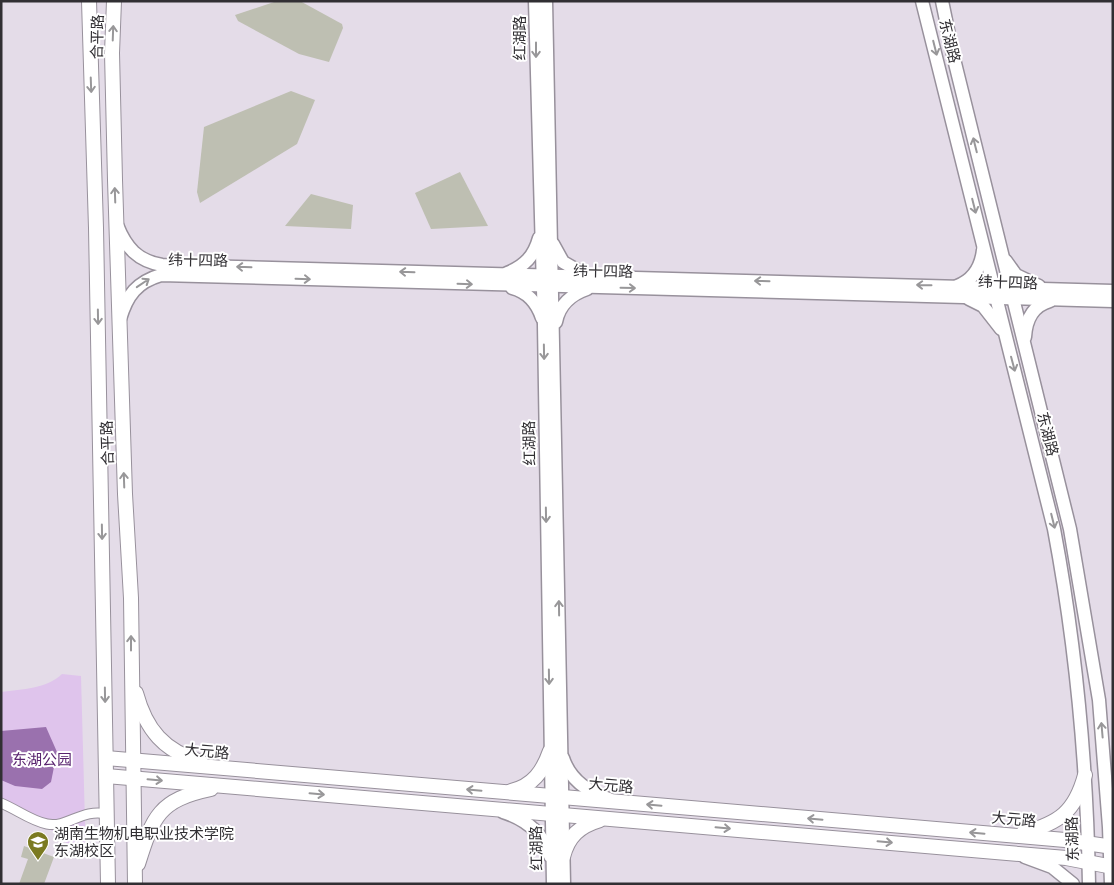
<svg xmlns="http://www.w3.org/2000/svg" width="1114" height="885" viewBox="0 0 1114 885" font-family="Helvetica,'Noto Sans SC',sans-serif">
	<rect width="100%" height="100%" fill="#e4dce8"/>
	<path fill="#dfc4ec" d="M62 674 81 676 86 859 51 830 38 827 1 808V692C23 689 46 689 62 674Z"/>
	<path fill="#9a71ae" d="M46 727 57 752 51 782 42 789 15 786 1 780V731Z"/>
	<g fill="#bebfb2">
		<path d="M277 1H300L342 24 343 28 329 62 299 54 238 21 235 15Z"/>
		<path d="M291 91 315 100 297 144 200 203 197 192 204 127Z"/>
		<path d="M460 172 488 226 431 229 415 193Z"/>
		<path d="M311 194 353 205 351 229 285 226Z"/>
		<path d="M24 846 54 857 44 884H19L28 859 21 857Z"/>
	</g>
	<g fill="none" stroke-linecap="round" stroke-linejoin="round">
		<g stroke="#98919c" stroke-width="11">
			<path id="street" d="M1 803C16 809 31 821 47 824 68 828 82 808 107 814"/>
		</g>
		<g stroke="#98919c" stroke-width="15">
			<g id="secondary">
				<path d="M535 1 544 325 553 884"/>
				<path d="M546 1 564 884"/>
				<path d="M922 1 1054 529C1076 646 1087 764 1089 884"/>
				<path d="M942 1 954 59 1070 529 1099 700 1109 827 1111 884"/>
				<path d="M117 225C126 248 138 261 162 265L1113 291"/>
				<path d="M553 244 563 262 584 274"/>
				<path d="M1006 261 1016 275 1039 286"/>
				<path d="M507 273C525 266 534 256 539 238"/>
				<path d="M957 286C973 280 981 268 983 250"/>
				<path d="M512 288C528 292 537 303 542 318"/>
				<path d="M969 299 983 306 1001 329"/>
				<path d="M120 319C127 295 137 282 161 275L1113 301"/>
				<path d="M556 322C559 305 572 294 587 289"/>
				<path d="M1025 337C1026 320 1032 306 1050 301"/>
				<path d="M563 758C570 780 588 792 609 799"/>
				<path d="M503 812C525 819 543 833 550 856"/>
				<path d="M1025 857 1052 867 1073 884"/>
			</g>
		</g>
		<g stroke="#98919c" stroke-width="16">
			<g id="primary">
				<path d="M89 1 96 228 108 884"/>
				<path d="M114 1 112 53 115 180 125 494 131 598 135 884"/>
				<path d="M136 693C146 730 164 751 201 762"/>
				<path d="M106 758 1065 840 1113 847"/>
				<path d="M106 776 1066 858 1113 867"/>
				<path d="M511 791C533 786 543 771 550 751"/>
				<path d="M1023 833C1059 823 1075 812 1085 775"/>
				<path d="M563 857C568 836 580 826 600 820"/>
				<path d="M138 864C153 816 159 800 211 789"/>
			</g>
		</g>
		<use href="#street" stroke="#fff" stroke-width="9"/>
		<use href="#secondary" stroke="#fff" stroke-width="12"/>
		<use href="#primary" stroke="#fff" stroke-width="14"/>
	</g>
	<defs><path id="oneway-shaft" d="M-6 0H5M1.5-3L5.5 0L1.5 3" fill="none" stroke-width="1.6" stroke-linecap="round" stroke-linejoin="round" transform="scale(1.25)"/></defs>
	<g stroke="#989799">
		<use href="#oneway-shaft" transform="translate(113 33) rotate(-88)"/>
		<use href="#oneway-shaft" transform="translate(935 48) rotate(76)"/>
		<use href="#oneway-shaft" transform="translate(536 50) rotate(90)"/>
		<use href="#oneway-shaft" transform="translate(91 85) rotate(88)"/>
		<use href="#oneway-shaft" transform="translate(975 145) rotate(-104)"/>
		<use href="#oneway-shaft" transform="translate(115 195) rotate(-92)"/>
		<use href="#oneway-shaft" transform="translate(974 206) rotate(76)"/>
		<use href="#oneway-shaft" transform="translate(244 267) rotate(-178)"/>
		<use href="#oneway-shaft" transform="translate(407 272) rotate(-178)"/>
		<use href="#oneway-shaft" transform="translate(303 279) rotate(2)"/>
		<use href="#oneway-shaft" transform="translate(762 281) rotate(-179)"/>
		<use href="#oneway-shaft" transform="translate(143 283) rotate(-34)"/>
		<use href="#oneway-shaft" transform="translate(465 284) rotate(2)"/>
		<use href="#oneway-shaft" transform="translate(924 285) rotate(-179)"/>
		<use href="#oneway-shaft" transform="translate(628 288) rotate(1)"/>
		<use href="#oneway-shaft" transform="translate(98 317) rotate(89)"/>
		<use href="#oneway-shaft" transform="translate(544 352) rotate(89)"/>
		<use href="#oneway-shaft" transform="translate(1013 364) rotate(75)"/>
		<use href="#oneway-shaft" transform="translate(124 480) rotate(-92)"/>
		<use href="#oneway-shaft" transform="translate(546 515) rotate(89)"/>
		<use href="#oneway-shaft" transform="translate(1053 521) rotate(76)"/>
		<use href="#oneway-shaft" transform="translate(102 532) rotate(89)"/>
		<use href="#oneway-shaft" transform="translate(559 608) rotate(-91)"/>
		<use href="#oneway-shaft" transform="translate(131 643) rotate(-90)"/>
		<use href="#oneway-shaft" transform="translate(549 677) rotate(89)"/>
		<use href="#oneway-shaft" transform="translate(105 695) rotate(89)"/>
		<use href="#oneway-shaft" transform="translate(1102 730) rotate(-95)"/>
		<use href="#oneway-shaft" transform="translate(155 780) rotate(5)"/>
		<use href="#oneway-shaft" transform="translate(474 790) rotate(-175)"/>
		<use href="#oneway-shaft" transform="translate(317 794) rotate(5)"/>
		<use href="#oneway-shaft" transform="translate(654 805) rotate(-175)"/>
		<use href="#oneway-shaft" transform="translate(815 819) rotate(-175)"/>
		<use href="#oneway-shaft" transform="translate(723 828) rotate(5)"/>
		<use href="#oneway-shaft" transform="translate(977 833) rotate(-175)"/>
		<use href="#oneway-shaft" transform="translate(885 842) rotate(5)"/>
	</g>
	<defs>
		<g id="university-pin" transform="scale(1.125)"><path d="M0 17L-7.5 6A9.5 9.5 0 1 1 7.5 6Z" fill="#7b7a21" stroke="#fff"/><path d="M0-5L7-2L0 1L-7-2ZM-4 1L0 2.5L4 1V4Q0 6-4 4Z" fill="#fff"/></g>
	</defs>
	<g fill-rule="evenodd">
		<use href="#university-pin" x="38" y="842"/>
	</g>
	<g text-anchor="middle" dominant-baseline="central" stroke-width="4" stroke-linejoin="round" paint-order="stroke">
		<g font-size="15" fill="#312f33" stroke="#fff">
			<text transform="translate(97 37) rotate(-89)">合平路</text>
			<text transform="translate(519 38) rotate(-90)">红湖路</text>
			<text transform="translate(950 41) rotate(76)">东湖路</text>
			<text transform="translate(198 260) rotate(1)">纬十四路</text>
			<text transform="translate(603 271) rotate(1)">纬十四路</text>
			<text transform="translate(1008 282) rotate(2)">纬十四路</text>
			<text transform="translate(1048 434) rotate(76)">东湖路</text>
			<text transform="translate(107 443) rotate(-92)">合平路</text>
			<text transform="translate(529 443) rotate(-91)">红湖路</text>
			<text transform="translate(207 751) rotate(5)">大元路</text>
			<text transform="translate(611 785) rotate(5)">大元路</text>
			<text transform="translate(1014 819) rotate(5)">大元路</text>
			<text transform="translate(1072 839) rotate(-92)">东湖路</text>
			<text transform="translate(536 848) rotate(-91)">红湖路</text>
		</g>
		<g font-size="15" fill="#58236e" stroke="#fff">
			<text x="42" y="759">东湖公园</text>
		</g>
		<g font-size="15" fill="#312f33" stroke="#fff" text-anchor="start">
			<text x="54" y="833">湖南生物机电职业技术学院<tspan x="54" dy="17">东湖校区</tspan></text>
		</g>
	</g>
	<rect width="1114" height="885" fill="none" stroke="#312f33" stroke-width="5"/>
</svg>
